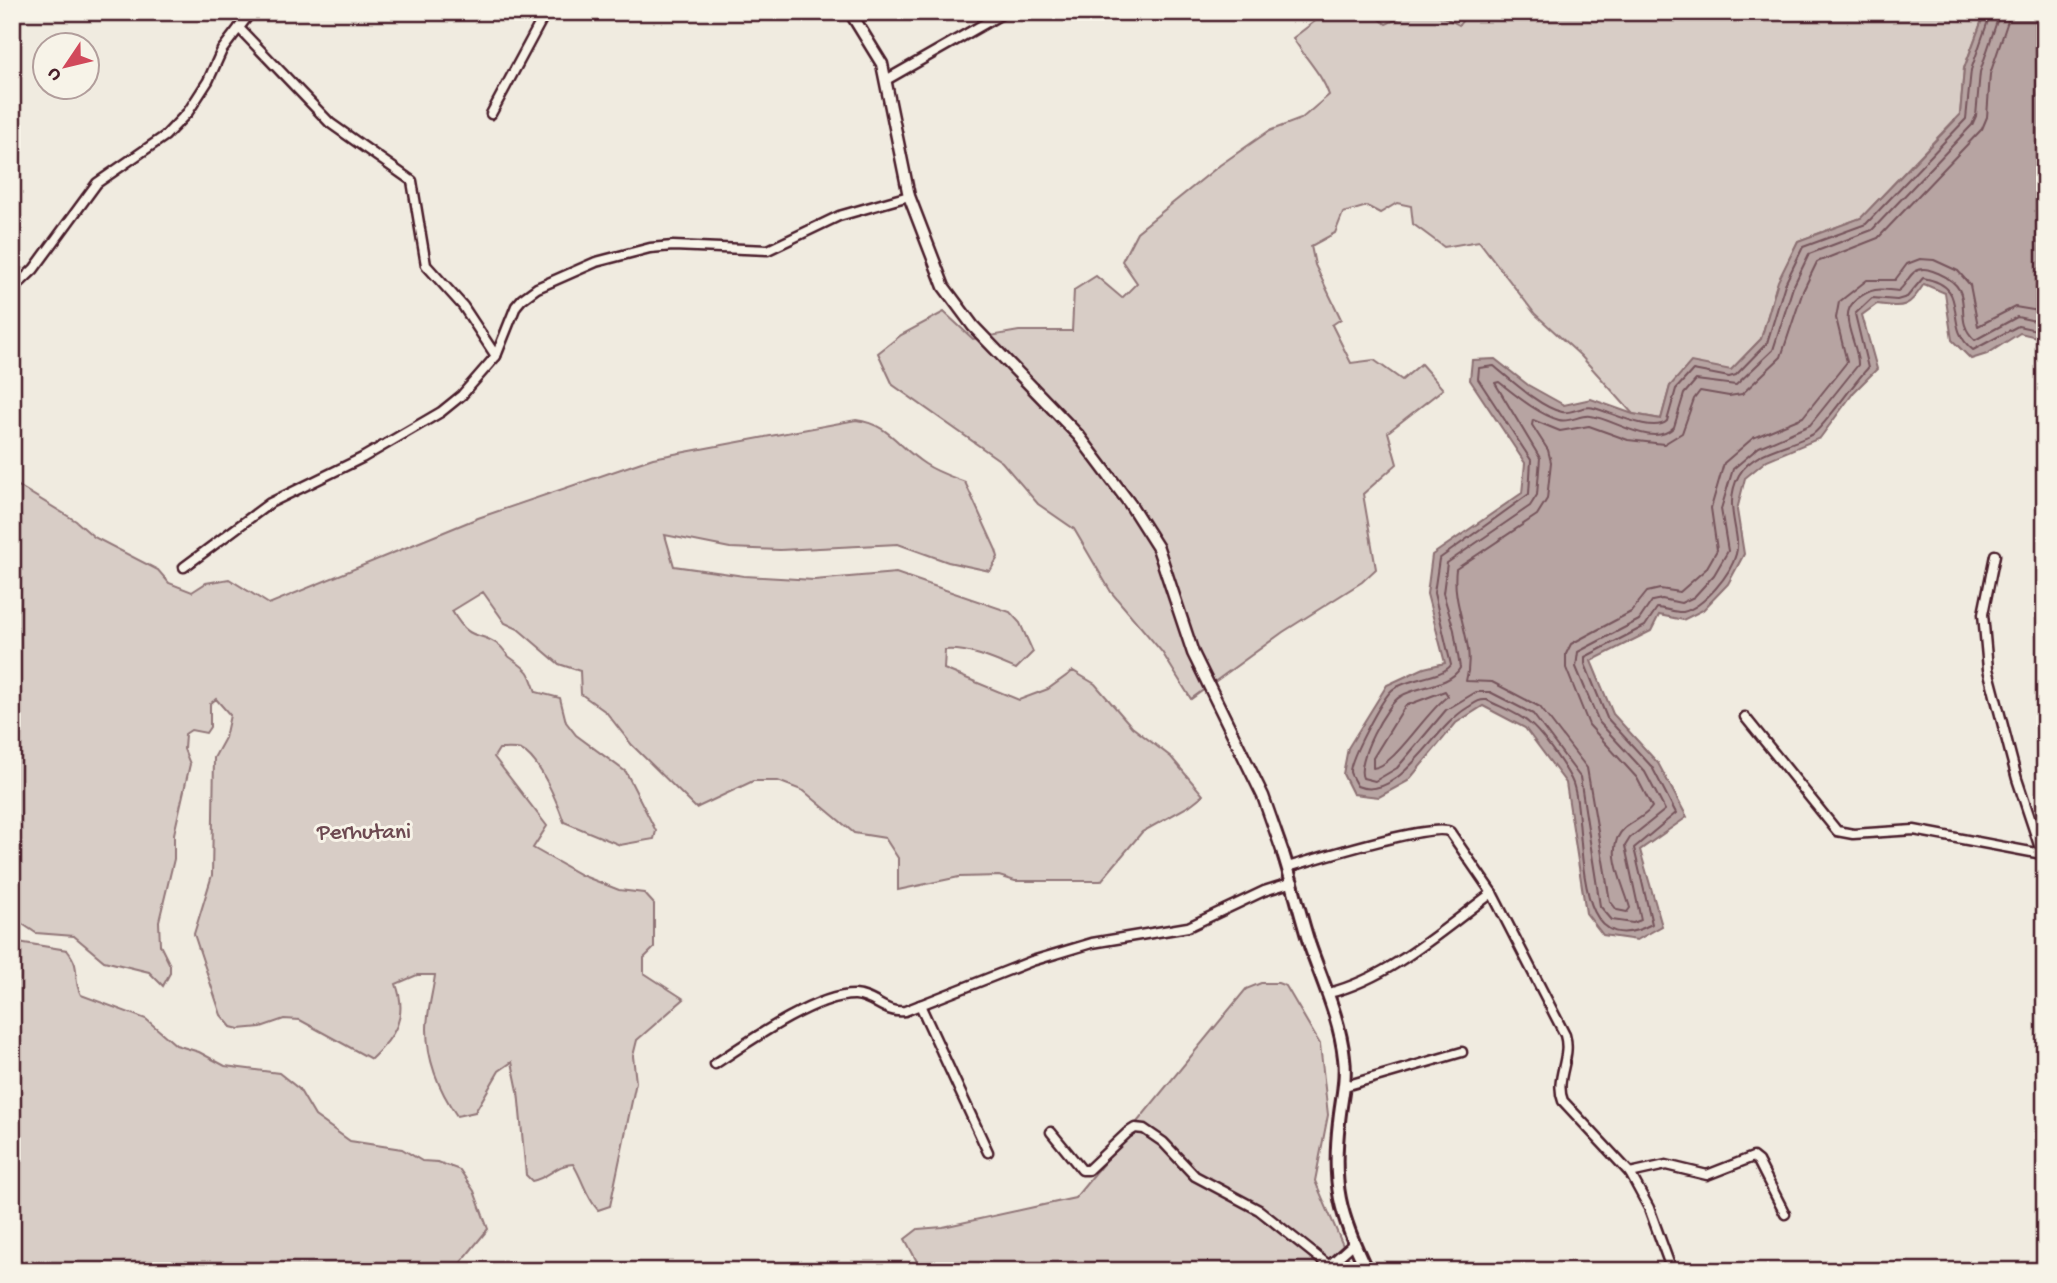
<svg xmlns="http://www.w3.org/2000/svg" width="2057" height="1283" viewBox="0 0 2057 1283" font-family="'Gochi Hand',sans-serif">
	<rect width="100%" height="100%" fill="#f0ebe0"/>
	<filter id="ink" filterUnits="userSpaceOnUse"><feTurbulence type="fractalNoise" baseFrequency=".0143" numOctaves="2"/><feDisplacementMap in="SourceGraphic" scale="14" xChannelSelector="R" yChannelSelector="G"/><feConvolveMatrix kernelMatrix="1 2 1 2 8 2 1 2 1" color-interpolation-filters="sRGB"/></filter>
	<g filter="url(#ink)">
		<g fill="#d8cdc6" stroke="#917678" stroke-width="2">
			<path d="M1327 12H1371L1386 24C1417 9 1429 8 1459 25L1469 12H1985L1964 68 1960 114 1861 218 1798 241 1776 287 1761 339 1731 370 1670 386 1661 419 1633 414 1581 356 1535 314 1479 241 1444 247 1413 224 1411 206 1397 203 1380 213 1367 206 1343 213 1335 233 1311 246 1315 265 1341 319 1332 325 1351 363 1374 360 1402 380 1421 364 1443 389 1388 432 1397 464 1363 494 1376 569 1362 582 1283 632 1191 699 1162 652 1111 592 1074 529 1038 504 1002 462 893 385 878 353 901 335 944 312 973 339 1019 331H1072L1074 290 1096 276 1122 298 1137 283 1122 261 1137 232 1220 165 1269 131 1301 119 1329 95C1322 74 1305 58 1293 38Z"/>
			<path d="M856 420C889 424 898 447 925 464 937 472 952 477 965 482L996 550 998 557 990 571 948 562 898 544 780 550 730 548 665 535 674 566 744 576 814 580 896 573 1010 612 1020 623 1033 652 1016 669C995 660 968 648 945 650L944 669 1019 700 1048 689 1073 671 1095 684 1132 727 1171 757 1203 795 1189 806 1142 832 1101 881H1015L999 876 959 877 898 890V858L885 838 854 833 804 791 778 781H753L696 808 632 745 606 712 581 694 580 671 559 664 518 629 505 623 483 592 452 611C472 645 478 629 500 646 504 649 506 655 511 658 529 671 529 671 536 692L560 698 566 722 576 735 626 772 656 831 654 839 620 845 564 822C558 805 540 758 521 750 515 748 505 749 499 749L494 757 547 826 533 848 581 875 619 890 644 893 654 904V948L644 958V973L684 999 637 1040 633 1056 636 1082 610 1206 598 1210C586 1197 583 1180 573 1164 557 1164 547 1179 532 1181L526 1175 518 1091 512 1062 499 1071 475 1112 457 1116C439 1090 427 1062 427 1029 427 1011 433 992 435 975H417L396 984C408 1017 395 1037 371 1059L300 1020 284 1019 261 1027 239 1029 231 1027 221 1015 194 934 212 875 214 758 225 738 230 715 216 699 210 704V727L206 733 191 730 185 734 184 749 190 764 174 834V859L159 921 160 945 170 965V973L163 986 149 972 104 961 74 936 36 933 12 917V482L76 521 94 537 158 570 169 583 192 592 206 583 229 579 269 604 478 518 653 458Z"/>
			<path d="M12 941 67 950C83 970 71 977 81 995L146 1019 176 1045 199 1052 225 1066 279 1073 299 1089 315 1116 350 1141 402 1149 422 1161 438 1162 460 1170 474 1191 488 1229 454 1271H12Z"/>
			<path d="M1278 983 1286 986 1320 1044 1328 1115 1315 1181 1354 1271H922L905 1239 918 1229 943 1227 1075 1198 1246 989 1261 983Z"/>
		</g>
		<path fill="#b7a4a2" stroke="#8b6f72" stroke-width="2" d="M1985 12H2045V339L2020 333 1987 354 1971 359 1952 340 1945 293 1924 284C1908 308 1905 308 1877 304L1862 315 1877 369 1854 392 1820 438 1767 460 1745 478 1737 510 1744 554 1728 584 1703 610 1683 620 1659 615 1651 631 1591 661 1613 714 1658 763 1687 817 1640 850 1662 926 1637 940 1603 935 1586 913 1566 783 1525 728 1483 706 1456 723 1408 781 1379 797 1353 794 1343 774 1348 748 1387 685 1424 668 1445 663 1427 594 1432 555 1522 493 1525 463 1470 380 1472 360 1495 359 1528 385 1564 405 1591 399 1633 414 1661 419 1670 386 1691 362 1731 370 1761 339 1778 281 1798 241 1861 218 1960 115 1964 69Z"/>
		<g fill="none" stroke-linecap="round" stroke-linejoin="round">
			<g stroke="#76545b" stroke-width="2">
				<path d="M1991 12 1971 70 1966 119 1866 224 1803 247 1785 284 1767 343 1736 375 1729 377 1693 370 1676 389 1667 421C1653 434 1611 412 1594 408 1584 404 1573 414 1562 412 1541 408 1511 380 1494 366L1479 368 1478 379 1531 460 1529 494 1439 559 1434 593 1451 665C1442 678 1406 678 1392 690 1382 699 1350 758 1350 772 1351 776 1355 782 1357 786 1399 803 1432 729 1467 708 1474 704 1478 699 1487 700 1500 707 1518 713 1529 723 1541 732 1564 765 1571 779 1590 815 1564 970 1652 924L1634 848 1676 813 1652 767 1607 718 1585 664V657L1645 626 1657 608C1665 608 1675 613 1683 612 1704 607 1731 574 1736 554 1742 533 1722 506 1739 475 1753 450 1790 447 1813 434 1824 427 1855 381 1868 368L1855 314 1872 298 1897 300 1907 297 1923 278C1974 287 1940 324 1973 350L2018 326 2045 332"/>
				<path d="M2000 12 1980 72 1976 116 1972 125 1872 230 1809 254 1793 287 1773 350 1736 385 1696 380 1684 394 1674 427C1653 449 1615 419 1591 416 1581 414 1570 423 1559 420 1538 414 1517 396 1499 382L1495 383 1540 458 1537 495 1530 506 1447 563 1443 593 1454 630 1460 668C1450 686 1418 686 1401 696 1386 704 1355 763 1363 778L1375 781 1397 768 1446 710 1476 692H1490L1533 714 1580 777 1600 906 1612 920 1633 923 1641 920 1625 846 1630 838 1665 810 1645 772 1599 722 1576 667 1578 652 1639 620 1652 601 1662 599 1681 603 1694 597 1714 575 1728 551 1721 509 1733 469 1759 447 1810 425 1858 365C1859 343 1835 315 1857 299 1872 287 1880 289 1898 291 1906 286 1908 275 1916 271 1924 267 1930 270 1938 273 1981 292 1949 317 1975 340L2017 317 2045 323"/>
				<path d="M2011 12 1990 74 1987 117 1982 129 1878 238 1817 262 1803 291 1781 357 1742 394 1729 396 1700 391 1694 399 1682 433 1664 444 1628 440 1589 426 1560 431 1533 420 1532 425 1548 450 1551 462 1547 499 1537 515 1456 569C1451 610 1477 641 1466 681L1492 682 1540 707 1587 768 1610 901 1617 910 1627 912 1630 908C1624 885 1602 847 1625 828 1634 821 1646 816 1652 807L1637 778 1589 725 1566 668V654L1571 644 1631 612 1647 592 1660 589 1680 592 1706 569 1717 550 1711 508 1724 463 1753 438 1803 417 1847 362 1836 318 1839 302 1867 280H1895L1907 264 1920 259 1934 260 1958 271 1970 285 1978 326 2015 307 2045 312"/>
				<path d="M1445 691 1448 696C1427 710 1393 768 1373 768V758L1405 706Z"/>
			</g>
			<g stroke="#4a1f2b" stroke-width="13">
				<g id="minor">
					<path d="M886 80 1005 12"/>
					<path d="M491 114 541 21 540 12"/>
					<path d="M12 290 34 269 97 183 165 136 188 112 208 81 222 50 251 12"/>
					<path d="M496 356 516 306 522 299 537 288 596 262 650 248 673 246 768 250 839 216 909 196"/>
					<path d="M1995 555 1983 614 1988 669 2017 779 2045 863"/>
					<path d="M184 567 270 503 362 458 441 412 462 395 496 356 463 306 426 265 412 181 330 123 239 28"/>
					<path d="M1745 717 1837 831 1853 834 1914 830 2042 854"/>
					<path d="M1288 867C1312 860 1434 822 1450 832L1492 893 1565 1035C1572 1058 1554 1079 1563 1101L1630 1173 1649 1208 1672 1271"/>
					<path d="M1329 993C1391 977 1442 930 1492 893"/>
					<path d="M920 1005 988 1152"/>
					<path d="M715 1064C748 1042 816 994 855 995 874 996 885 1014 905 1011L1032 961 1092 943 1188 927 1264 891 1293 882"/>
					<path d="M1345 1086 1462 1052"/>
					<path d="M1051 1132 1082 1170H1088L1127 1133 1135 1128 1144 1129 1163 1142 1195 1176 1259 1210 1328 1265"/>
					<path d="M1630 1173 1666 1165 1707 1175 1753 1157 1758 1161 1785 1214"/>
					<path d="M1323 1271 1353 1244"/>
				</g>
			</g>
			<g stroke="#4a1f2b" stroke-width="15">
				<path id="tertiary" d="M850 12 882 64 909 196 944 287 973 326 1079 436 1130 504 1158 548 1193 653 1263 796 1283 853"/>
			</g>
			<g stroke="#4a1f2b" stroke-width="16">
				<path id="secondary" d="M1283 853C1293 884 1300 915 1310 946 1323 983 1340 1019 1344 1058 1347 1080 1341 1100 1339 1122 1332 1184 1339 1214 1367 1271"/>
			</g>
			<use href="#minor" stroke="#f7f3e8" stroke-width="8"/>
			<use href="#tertiary" stroke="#f7f3e8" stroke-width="10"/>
			<use href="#secondary" stroke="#f7f3e8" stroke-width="10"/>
		</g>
	</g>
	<g text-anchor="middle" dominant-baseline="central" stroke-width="6" stroke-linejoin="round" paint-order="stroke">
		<g font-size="23" fill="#6e4a52" stroke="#f7f3e8">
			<text x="364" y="833">Perhutani</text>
		</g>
	</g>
	<rect width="2057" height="1283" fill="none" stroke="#f7f3e8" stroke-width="42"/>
	<rect x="21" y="21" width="2015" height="1241" fill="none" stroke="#4a1f2b" stroke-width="2.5" filter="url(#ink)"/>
	<g transform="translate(66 66) rotate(235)"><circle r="33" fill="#f7f3e8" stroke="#b29e9c" stroke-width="2"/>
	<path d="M0-5L12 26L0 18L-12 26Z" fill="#d1495b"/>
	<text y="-10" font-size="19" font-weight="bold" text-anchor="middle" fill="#4a1f2b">U</text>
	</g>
</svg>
